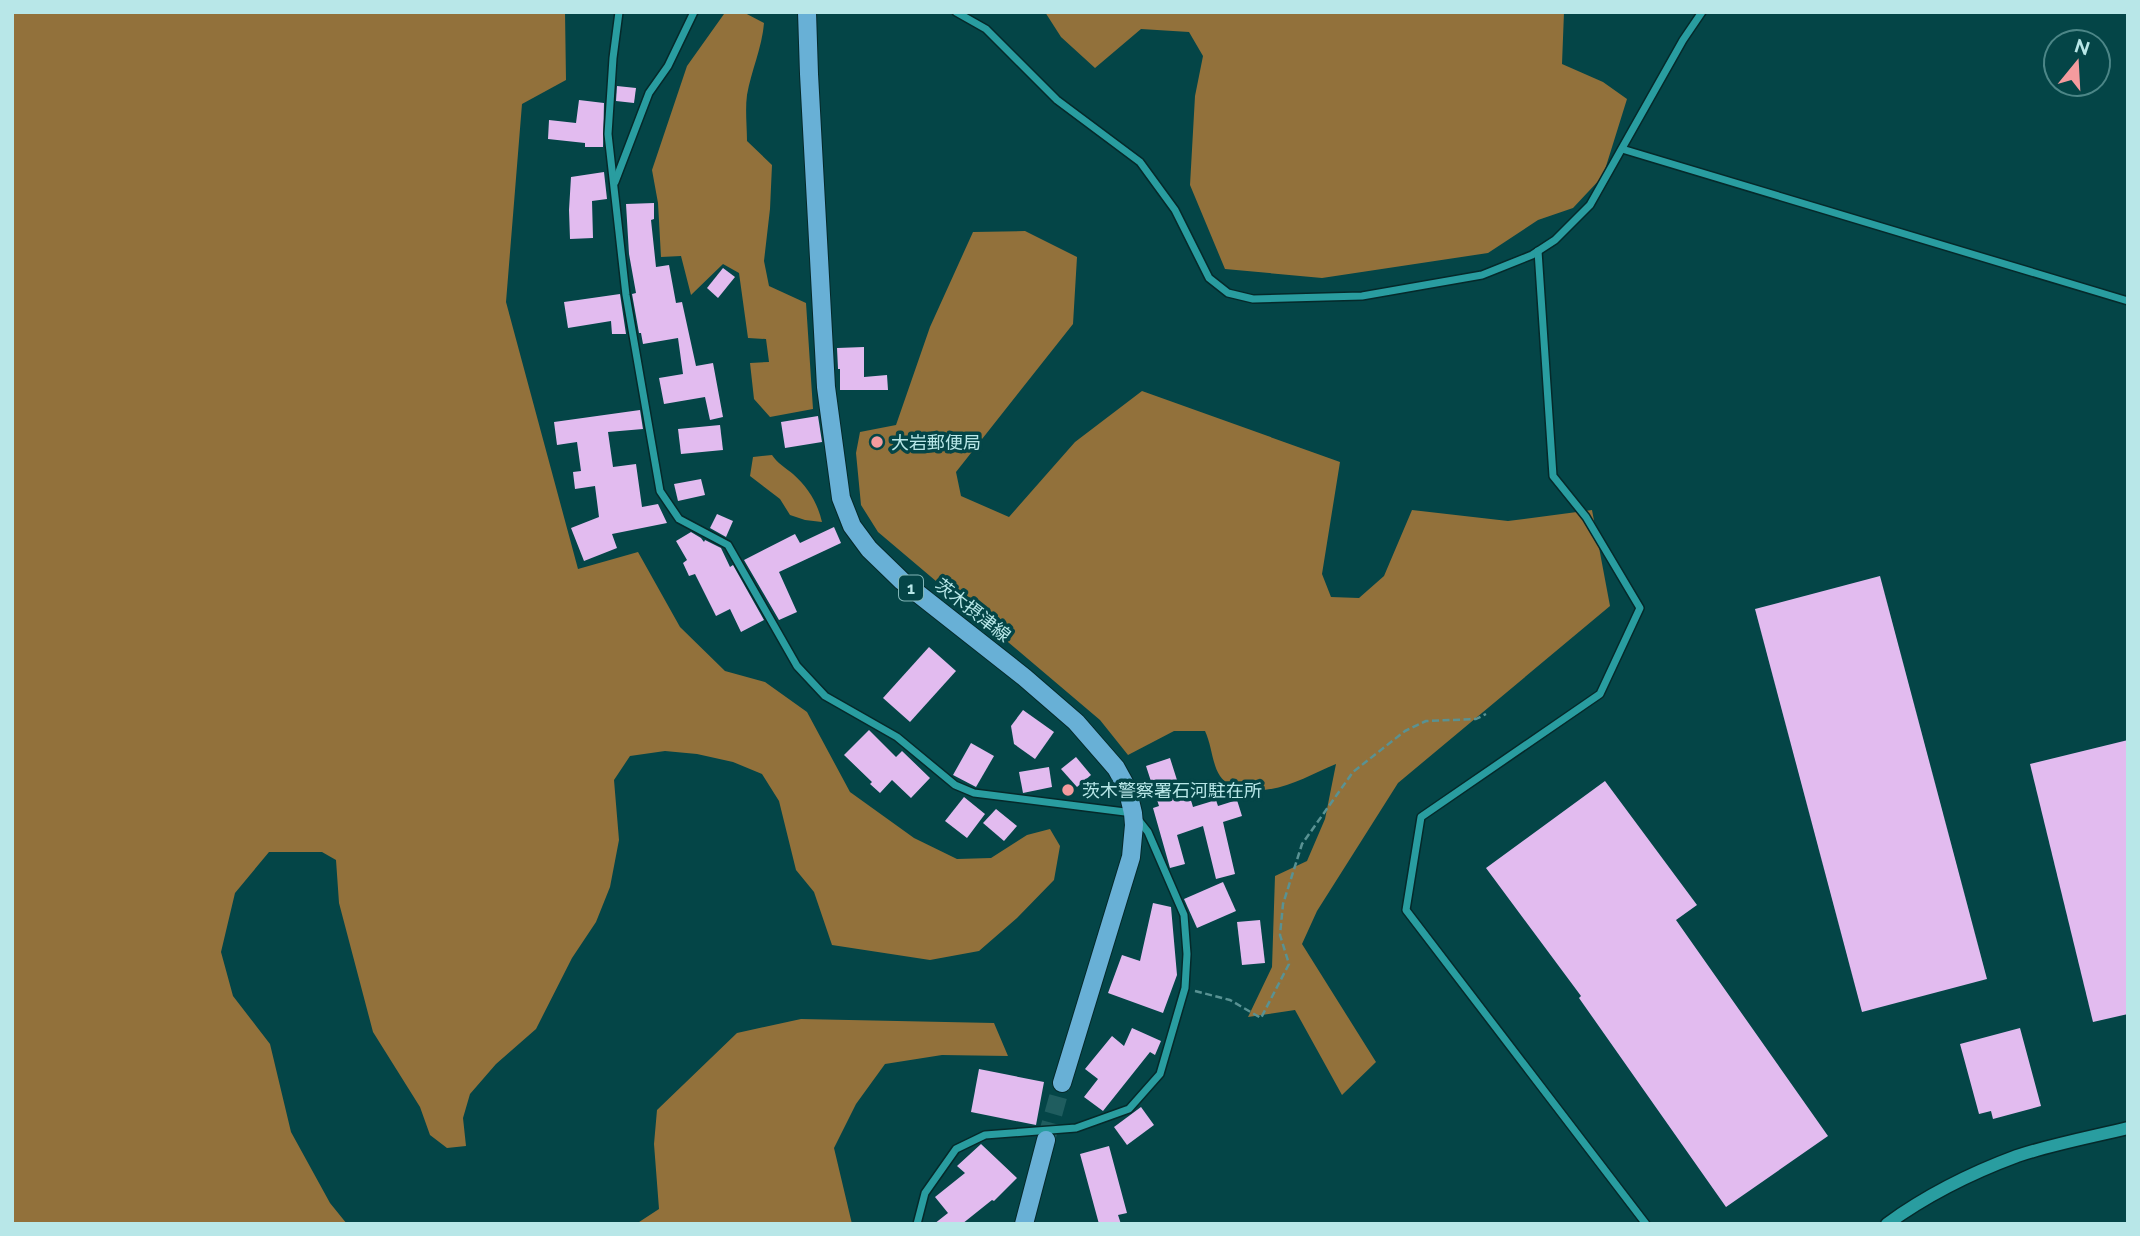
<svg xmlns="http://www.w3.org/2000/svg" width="2140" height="1236" viewBox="0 0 2140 1236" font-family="Raleway,'Noto Sans JP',sans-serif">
	<rect width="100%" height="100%" fill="#044547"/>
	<g fill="#92713b">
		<path d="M12 12H565L566 80 522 104 506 302 578 569 638 552 680 627 725 671 765 682 807 712 850 792 914 838 957 859 991 858 1027 835 1050 829 1060 846 1054 880 1017 918 979 951 930 960 832 945 814 892 796 870 779 801 762 774 733 762 697 754 665 751 630 756 614 780 619 840 610 887 596 922 572 958 536 1029 496 1064 470 1094 463 1118 466 1146 447 1148 430 1135 420 1107 373 1032 339 903 336 860 322 852H269L235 893 221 952 233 996 270 1044 291 1132 330 1203 347 1224H12Z"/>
		<path d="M743 12 764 23C762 48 751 71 747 95 745 110 747 126 747 141L772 165 770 209 764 261 769 286 806 303 813 409 770 417 754 399 750 363 769 362 766 339 748 338 739 273 723 264 691 295 681 256 661 257 658 203 652 170 687 66 724 14Z"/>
		<path d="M1045 12H1564L1562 64 1603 82 1627 99 1603 176 1573 208 1538 220 1488 253 1322 278 1225 269 1190 185 1195 96 1203 56 1189 32 1141 29 1095 68 1061 37Z"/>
		<path d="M1025 231 1077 257 1073 324 956 472 961 496 1009 517 1075 442 1142 391 1340 462 1322 574 1331 597 1359 598 1384 576 1412 510 1508 521 1592 510 1610 606 1398 783 1317 911 1302 944 1376 1062 1342 1095 1295 1010 1248 1017 1272 967 1275 876 1307 861 1325 819 1336 764C1304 777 1274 798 1238 787 1231 785 1225 783 1220 776 1212 764 1212 746 1205 731H1174L1128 755 1100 720 878 532 861 505 856 453 860 432 896 425 930 327 973 232Z"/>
		<path d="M772 455C777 463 786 468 793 474 808 487 818 504 822 522L805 520 790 515 780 499 750 476 753 457Z"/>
		<path d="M801 1019 994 1023 1008 1056 942 1055 885 1064 856 1104 834 1148 852 1224H636L659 1209 654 1144 657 1110 737 1033Z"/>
	</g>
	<g fill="#e2bbef">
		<path d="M617 86 636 88 634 103 616 101Z"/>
		<path d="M579 100 604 103 603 147H585V143L548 139 549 120 576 123Z"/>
		<path d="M604 172 607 199 592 201 593 238 570 239 569 210 571 177Z"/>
		<path d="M654 203V219L651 220 656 267 669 265 676 303 682 302 696 366 713 363 723 417 710 420 705 397 664 404 659 378 683 374 678 338 643 344 641 333H639L632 294 636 293 629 254 626 204Z"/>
		<path d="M723 268 735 277 718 298 707 288Z"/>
		<path d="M620 294 626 334H612L611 321 568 328 564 302Z"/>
		<path d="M864 347V377L887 375 888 390H840V369H838L837 348Z"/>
		<path d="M640 410 643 429 608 432 613 467 636 464 642 507 658 504 667 523 612 534 617 548 584 561 571 528 599 517 595 486 575 489 573 472 581 471 577 442 557 445 554 422Z"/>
		<path d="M818 416 822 442 785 448 781 422Z"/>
		<path d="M720 425 723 450 681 454 678 429Z"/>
		<path d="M701 479 705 495 678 501 674 484Z"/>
		<path d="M717 514 733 521 726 537 710 528Z"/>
		<path d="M834 527 841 543 779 572 797 612 779 620 744 560 795 534 800 543Z"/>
		<path d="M691 532 701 538 704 542 705 540 721 548 730 567 733 565 764 620 741 632 730 609 716 616 695 574 689 576 683 563 687 560 676 541Z"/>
		<path d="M1880 576 1987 979 1862 1012 1755 609Z"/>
		<path d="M929 647 956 671 910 722 883 698Z"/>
		<path d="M1023 710 1054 732 1035 759 1014 744 1011 726Z"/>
		<path d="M869 730 896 757 902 751 930 778 911 798 892 780 880 793 870 784 872 782 844 755Z"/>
		<path d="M2128 740V1014L2093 1022 2030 764Z"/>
		<path d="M971 743 994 756 976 787 953 775Z"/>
		<path d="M1076 757 1091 775 1077 787 1061 769Z"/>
		<path d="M1170 758 1183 799 1190 797 1193 807 1216 800 1218 806 1237 800 1242 816 1223 822 1235 874 1216 879 1203 826 1177 835 1185 864 1170 868 1153 808 1159 806 1146 766Z"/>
		<path d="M1049 767 1052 787 1023 793 1019 772Z"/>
		<path d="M1605 781 1697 905 1676 920 1828 1136 1726 1207 1579 998 1581 996 1486 868Z"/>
		<path d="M964 797 985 814 967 838 945 821Z"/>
		<path d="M996 809 1017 826 1004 841 983 823Z"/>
		<path d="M1223 882 1236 911 1197 928 1184 899Z"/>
		<path d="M1153 903 1171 907 1177 975 1163 1013 1108 993 1122 955 1140 961Z"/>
		<path d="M1260 920 1265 963 1242 965 1237 922Z"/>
		<path d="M1132 1028 1161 1041 1155 1055 1150 1052 1103 1111 1084 1097 1098 1079 1085 1069 1112 1036 1124 1046Z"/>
		<path d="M2020 1028 2041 1106 1993 1119 1991 1111 1979 1114 1960 1044Z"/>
		<path d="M979 1069 1044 1082 1036 1125 971 1112Z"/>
		<path d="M1141 1107 1154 1125 1127 1145 1114 1127Z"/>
		<path d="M981 1144 1017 1178 994 1201 992 1200 962 1224H934L948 1213 935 1197 965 1173 957 1166Z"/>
		<path d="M1109 1146 1127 1213 1118 1215 1121 1224H1099L1080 1154Z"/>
	</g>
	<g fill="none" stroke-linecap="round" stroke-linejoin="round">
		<path stroke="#1f5d5f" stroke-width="18" stroke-dasharray="18 9" stroke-linecap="butt" d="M1046 1140 1062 1083"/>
		<g stroke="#05292a" stroke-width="10">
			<g id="minor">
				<path d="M619 12 613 58 608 134 626 295 660 491 679 519 728 545 797 666 825 696 897 737 955 785 974 793 1133 813 1148 832 1184 915 1187 954 1185 988 1160 1074 1129 1109 1076 1128 985 1135 956 1149 925 1193 917 1224"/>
				<path d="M956 12 986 29 1057 100 1140 162 1175 210 1209 278 1228 293 1253 299 1362 296 1482 275 1532 255 1555 240 1590 205 1683 40 1702 12"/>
				<path d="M1622 149 2128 301"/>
				<path d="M615 182 649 93 668 66 694 12"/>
				<path d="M1538 251 1553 476 1586 517 1640 608 1600 694 1421 817 1406 910 1646 1224"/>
			</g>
		</g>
		<g stroke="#05292a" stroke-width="15">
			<path id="tertiary" d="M1887 1224C1927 1195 1971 1173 2017 1156 2053 1144 2091 1137 2128 1128"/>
		</g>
		<g stroke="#05292a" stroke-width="20">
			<g id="primary">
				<path d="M807 12 809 74 826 387 841 498 852 526 869 549 902 581 1024 677 1076 722 1116 768 1127 788 1133 813 1134 825 1131 857 1062 1083"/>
				<path d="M1024 1224 1046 1140"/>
			</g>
		</g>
		<path stroke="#599293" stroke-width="2.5" stroke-dasharray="7 3.5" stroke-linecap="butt" d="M1195 991 1230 1000 1261 1018 1289 964 1280 935 1283 904 1302 844 1353 772 1405 731 1426 721 1476 719 1486 714"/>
		<use href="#minor" stroke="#299da0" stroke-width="7"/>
		<use href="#tertiary" stroke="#299da0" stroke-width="12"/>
		<use href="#primary" stroke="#68b0d6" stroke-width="18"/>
	</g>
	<g fill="#f59b9e" stroke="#044547" stroke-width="2.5">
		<circle cx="877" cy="442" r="7"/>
		<circle cx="1068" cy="790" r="7"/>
	</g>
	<g text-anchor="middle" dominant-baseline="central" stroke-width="7" stroke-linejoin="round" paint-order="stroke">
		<rect fill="#044547" stroke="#82b6b8" stroke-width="2" x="899" y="575.5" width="24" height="25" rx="5"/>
		<g font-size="16" font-weight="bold" fill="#b8e7e8">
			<text x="911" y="588">1</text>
		</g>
		<g font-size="18" fill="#b8e7e8" stroke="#044547" text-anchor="start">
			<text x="891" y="442">大岩郵便局</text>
			<text x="1082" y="790">茨木警察署石河駐在所</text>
		</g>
		<g font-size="18" fill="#b8e7e8" stroke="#044547">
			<text transform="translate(973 610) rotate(38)">茨木摂津線</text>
		</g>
	</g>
	<rect width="2140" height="1236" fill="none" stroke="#b8e7e8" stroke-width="28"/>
	<g transform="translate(2077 63) rotate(18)"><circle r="33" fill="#044547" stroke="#4c8687" stroke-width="2"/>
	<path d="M0-5L12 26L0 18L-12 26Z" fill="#f59b9e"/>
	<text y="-10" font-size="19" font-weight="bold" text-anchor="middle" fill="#b8e7e8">N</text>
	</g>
</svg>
